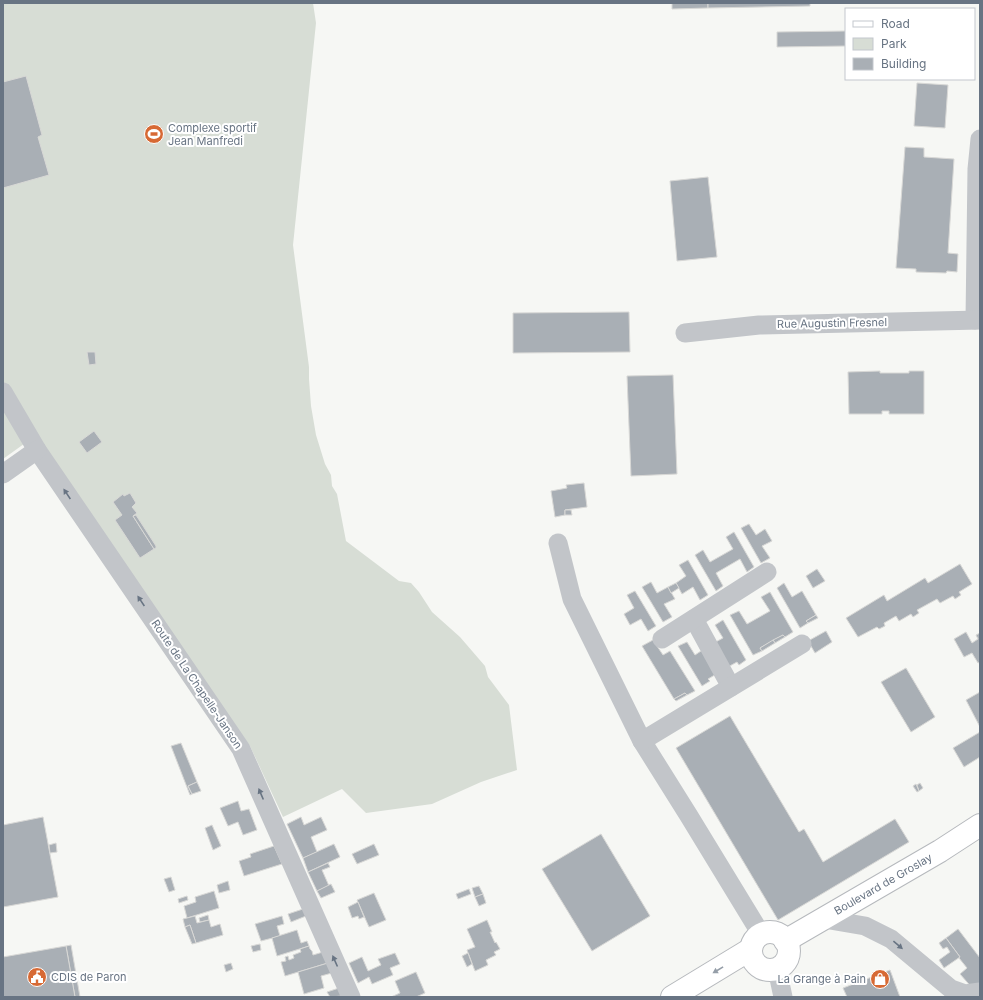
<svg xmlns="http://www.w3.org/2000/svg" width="983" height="1000" viewBox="0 0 983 1000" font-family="Inter,sans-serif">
	<rect width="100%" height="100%" fill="#f6f7f4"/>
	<path fill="#d7ddd5" d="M3 3H313L316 23 293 245 309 367V379L311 406 316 435 325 464 331 475 332 486 337 494 346 541 399 581 411 583 419 592 432 612 460 637 485 666 488 677 509 705 517 770 481 782 432 804 366 813 342 789 283 817 250 746 111 551 35 436 3 459Z"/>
	<g fill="#a9afb5" stroke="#d8d8d6">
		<path d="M672 3H708V8L672 9Z"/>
		<path d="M708 3H810V6L708 8Z"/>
		<path d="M846 31V46L777 47V32Z"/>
		<path d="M26 76 42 135 38 137 49 175 3 188V82Z"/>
		<path d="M917 83 948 85 945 128 914 126Z"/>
		<path d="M905 147 924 148V157L954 159 948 253 958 254 957 272 947 271 946 273 916 272V269L896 268Z"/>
		<path d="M708 177 717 257 677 261 670 181Z"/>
		<path d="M629 312 630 352 513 353V313Z"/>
		<path d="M87 352H95L96 364 89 365Z"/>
		<path d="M880 371V373H909V371H924V414H889V411H882V414H849L848 372Z"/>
		<path d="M673 375 677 474 631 476 627 376Z"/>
		<path d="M94 431 102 442 87 453 79 442Z"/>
		<path d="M584 483 587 507 565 510V515L555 517 551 491 567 488 566 485Z"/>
		<path d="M130 493 136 503 132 507 137 513 133 516 154 549 140 558 115 520 122 515 113 502 123 494 124 496Z"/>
		<path d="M565 510H571L572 515H565Z"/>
		<path d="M136 515 156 546V548L154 549 133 516Z"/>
		<path d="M749 524 756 535 765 529 772 541 762 546 770 558 761 563 741 528Z"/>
		<path d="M734 532 754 567 747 572 740 559 716 573 723 586 716 591 695 555 703 550 710 562 733 549 726 537Z"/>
		<path d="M688 560 708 595 700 600 693 587 682 594 676 583 686 576 679 565Z"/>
		<path d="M960 564 972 584 959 592 961 595 955 599 953 596 940 603 937 599 917 610 919 613 913 617 911 614 899 621 896 616 884 623 885 626 879 629 877 627 858 637 846 618 884 595 887 601 925 578 928 583Z"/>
		<path d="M817 569 825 581 813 588 806 576Z"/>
		<path d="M651 582 657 593 668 587 675 599 664 604 672 617 663 622 642 587Z"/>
		<path d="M676 583 679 588 671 593 668 587Z"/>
		<path d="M784 583 792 597 802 591 816 615 806 621 808 623 800 628 777 588Z"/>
		<path d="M635 591 656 626 648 631 641 619 630 625 624 614 634 608 627 595Z"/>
		<path d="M770 592 793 632 785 637 783 635 760 648 762 651 753 655 730 615 739 611 747 624 770 611 761 597Z"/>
		<path d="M816 615 818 618 808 623 806 621Z"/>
		<path d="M723 620 746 660 739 665 737 662 726 668 712 644 723 638 715 625Z"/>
		<path d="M826 631 832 642 815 653 808 641Z"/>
		<path d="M966 632 972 643 978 639 976 635 980 633V662L978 663 972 653 964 657 954 639Z"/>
		<path d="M783 635 785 637 775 643 773 640Z"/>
		<path d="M653 640 663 655 670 651 695 691 687 695 685 693 674 699 642 646Z"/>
		<path d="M773 640 775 643 762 651 760 648Z"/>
		<path d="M687 642 695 655 704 649 718 673 708 679 710 681 702 686 678 646Z"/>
		<path d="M906 668 935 717 911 732 881 682Z"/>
		<path d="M980 692V727L966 700Z"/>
		<path d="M685 693 687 695 676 701 674 699Z"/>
		<path d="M730 716 799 832 804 829 823 862 895 819 909 842 778 920 676 748Z"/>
		<path d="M980 732V757L964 767 953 748Z"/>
		<path d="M181 743 197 782 188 786 192 794 190 795 171 746Z"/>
		<path d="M197 782 201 791 192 794 188 786Z"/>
		<path d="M920 783 923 788 919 791 917 785Z"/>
		<path d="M916 784 919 791 917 792 913 786Z"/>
		<path d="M238 801 241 811 249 809 257 830 243 835 238 822 228 826 220 808Z"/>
		<path d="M43 817 58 897 3 907V825Z"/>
		<path d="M301 817 304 825 321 817 327 830 311 837 317 852 303 858 287 824Z"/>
		<path d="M212 825 221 846 213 850 205 828Z"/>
		<path d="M601 834 650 916 592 951 542 869Z"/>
		<path d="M56 843 57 852 50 853 49 845Z"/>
		<path d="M334 844 340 857 308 872 303 858Z"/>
		<path d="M374 844 379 855 357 864 352 854Z"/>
		<path d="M274 846 282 864 244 876 239 861 251 857 250 854Z"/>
		<path d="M328 863 330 867 322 870 329 886 317 891 308 872Z"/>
		<path d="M171 877 175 890 169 892 164 879Z"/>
		<path d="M228 881 230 890 219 893 217 885Z"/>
		<path d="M331 884 335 892 321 898 317 891Z"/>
		<path d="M479 886 483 894 475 897 472 888Z"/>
		<path d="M469 889 471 894 458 899 456 894Z"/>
		<path d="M214 891 219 908 187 918 184 906 196 902 195 897Z"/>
		<path d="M374 893 386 920 369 927 357 900Z"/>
		<path d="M483 894 486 903 479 906 475 897Z"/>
		<path d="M187 896 188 900 179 903 178 899Z"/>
		<path d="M358 902 364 917 359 919 358 916 352 918 348 907Z"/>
		<path d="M303 909 306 916 291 922 288 914Z"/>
		<path d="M208 915 209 920 200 922 199 918Z"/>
		<path d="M195 916 197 923 209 920 211 927 220 924 223 935 196 943 190 925 185 927 183 919Z"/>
		<path d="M282 916 284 924 277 926 280 936 261 941 255 924Z"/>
		<path d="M487 920 492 932H490L495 943 496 942 500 949 494 952 496 955 486 960 488 965 475 971 467 950 475 947 467 929Z"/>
		<path d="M190 925 196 943 192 944 185 927Z"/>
		<path d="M958 929 980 958V985L974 990 960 974 967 968 959 958 960 957 946 938Z"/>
		<path d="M297 930 301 943 307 941 309 946 277 956 272 938Z"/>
		<path d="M946 938 960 957 944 968 939 960 950 952 947 947 943 949 939 943Z"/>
		<path d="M260 944 261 950 253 952 251 946Z"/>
		<path d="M71 945 80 997H75L66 946Z"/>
		<path d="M66 946 75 997H3V957Z"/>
		<path d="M309 946 310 949 312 951 313 955 323 952 328 963 285 976 281 962 286 961 285 957 288 956 289 960 294 958 293 955 301 952 300 949Z"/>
		<path d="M395 953 400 964 390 968 393 975 372 984 369 977 358 983 349 963 362 957 368 971 381 965 378 959Z"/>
		<path d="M468 953 472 964 467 967 462 956Z"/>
		<path d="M231 963 233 969 226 972 224 965Z"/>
		<path d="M328 963 332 973 321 976 324 988 304 994 298 972Z"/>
		<path d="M890 970 900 997H847L843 988Z"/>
		<path d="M416 972 425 993 416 997H391L400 993 395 981Z"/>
		<path d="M339 988 342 996 330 997 327 992Z"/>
	</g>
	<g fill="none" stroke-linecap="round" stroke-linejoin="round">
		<g stroke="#b6b9bd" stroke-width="24">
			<g id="major">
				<circle cx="770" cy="951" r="19"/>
				<path d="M785 941 940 851 980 825"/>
				<path d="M672 997 751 949"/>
			</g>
		</g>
		<g stroke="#c2c5c9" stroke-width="19">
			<path d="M975 320 977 169 980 139"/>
			<path d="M685 333 759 325 980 320"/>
			<path d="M3 392 37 450 241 749 351 997"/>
			<path d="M3 474 37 450"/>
			<path d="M558 543 572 599 642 741 689 816 761 934"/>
			<path d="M694 619 731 687"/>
			<path d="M662 639 767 572"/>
			<path d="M642 741 802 644"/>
			<path d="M824 919 865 926 891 939 951 989 965 994 980 992"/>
			<path d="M777 969 783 997"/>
		</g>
		<use href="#major" stroke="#fff" stroke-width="22"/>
	</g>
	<defs><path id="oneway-solid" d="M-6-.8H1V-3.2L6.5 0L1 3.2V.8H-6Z"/></defs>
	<g fill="#687483">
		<use href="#oneway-solid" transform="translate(67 494) rotate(-124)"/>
		<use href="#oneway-solid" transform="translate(141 601) rotate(-124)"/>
		<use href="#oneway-solid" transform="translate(261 794) rotate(-113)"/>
		<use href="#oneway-solid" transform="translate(898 945) rotate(40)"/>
		<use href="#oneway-solid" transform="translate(335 961) rotate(-114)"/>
	</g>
	<use fill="#959ea8" href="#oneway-solid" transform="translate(718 970) rotate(149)"/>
	<defs>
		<g id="stadium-disc" transform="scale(1)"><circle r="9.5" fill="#d76934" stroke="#fff"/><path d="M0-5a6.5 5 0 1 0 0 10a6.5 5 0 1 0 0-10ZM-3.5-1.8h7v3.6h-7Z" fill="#fff"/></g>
		<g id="civic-disc" transform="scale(1)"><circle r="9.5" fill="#d76934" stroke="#fff"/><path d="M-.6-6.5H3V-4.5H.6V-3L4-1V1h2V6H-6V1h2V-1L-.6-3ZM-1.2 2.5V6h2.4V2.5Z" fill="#fff"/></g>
		<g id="shop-disc" transform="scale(1)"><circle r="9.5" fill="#d76934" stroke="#fff"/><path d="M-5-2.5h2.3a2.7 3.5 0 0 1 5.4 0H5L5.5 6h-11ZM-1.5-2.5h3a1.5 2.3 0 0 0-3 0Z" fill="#fff"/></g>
	</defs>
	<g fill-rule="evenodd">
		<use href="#stadium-disc" x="154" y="134"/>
		<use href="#civic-disc" x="37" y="977"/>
		<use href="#shop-disc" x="880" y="979"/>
	</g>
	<g text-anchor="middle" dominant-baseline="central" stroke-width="4" stroke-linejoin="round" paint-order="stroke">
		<g font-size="11" fill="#687483" stroke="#fff" text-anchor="start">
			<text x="168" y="128">Complexe sportif<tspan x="168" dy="13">Jean Manfredi</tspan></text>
			<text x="51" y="977">CDIS de Paron</text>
			<text x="866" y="979" text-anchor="end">La Grange à Pain</text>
		</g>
		<g font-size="11" fill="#687483" stroke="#fff">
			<text transform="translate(832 323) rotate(-1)">Rue Augustin Fresnel</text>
			<text transform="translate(197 684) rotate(56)">Route de La Chapelle-Janson</text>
			<text transform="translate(883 884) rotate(-30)">Boulevard de Groslay</text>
		</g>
	</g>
	<rect width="983" height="1000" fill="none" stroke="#687483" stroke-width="8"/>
	<rect x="845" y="8" width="130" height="72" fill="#ffffff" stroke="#c3c7cd"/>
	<rect x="853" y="21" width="20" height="6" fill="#ffffff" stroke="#c3c7cd"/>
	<text x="881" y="28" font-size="12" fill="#687483">Road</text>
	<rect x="853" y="38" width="20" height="12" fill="#d7ddd5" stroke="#c3c7cd"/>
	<text x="881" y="48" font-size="12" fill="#687483">Park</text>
	<rect x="853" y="58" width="20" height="12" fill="#a9afb5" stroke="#c3c7cd"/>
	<text x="881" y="68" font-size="12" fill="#687483">Building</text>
</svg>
